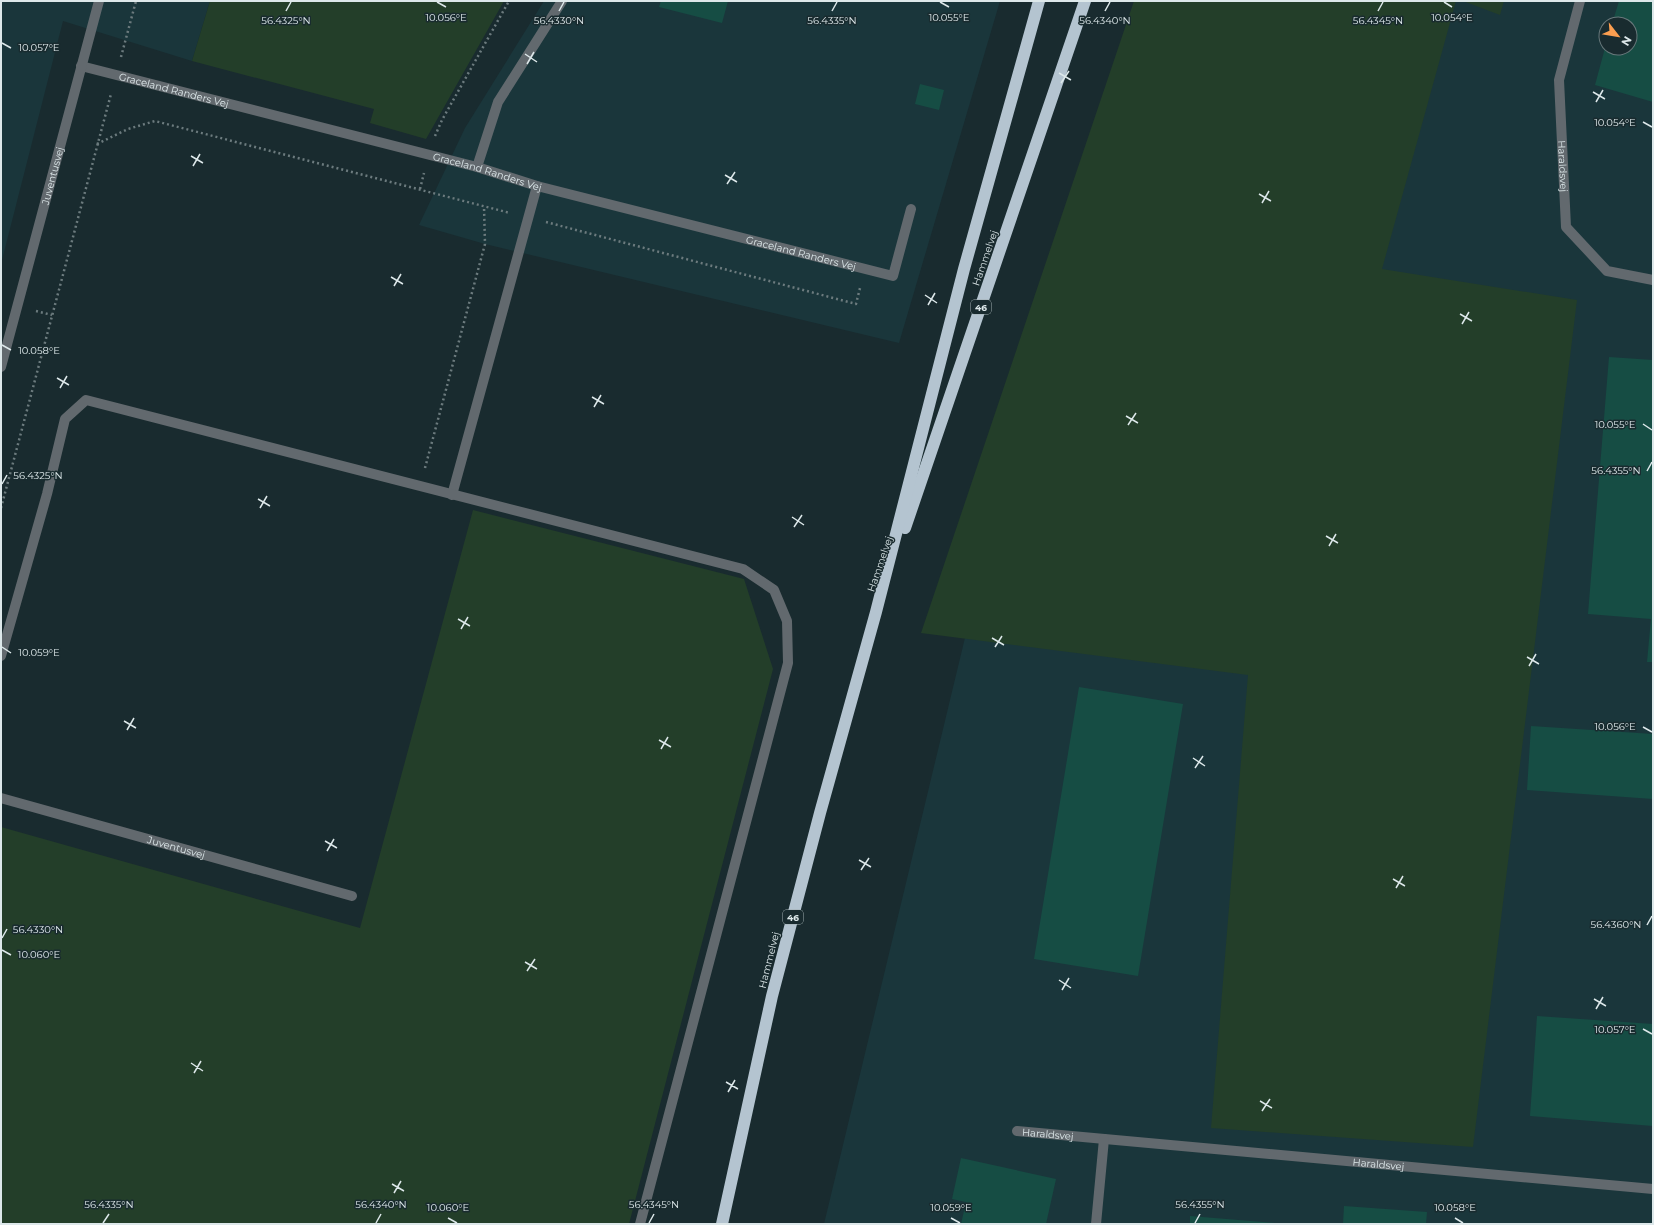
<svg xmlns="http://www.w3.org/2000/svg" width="1654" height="1225" viewBox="0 0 1654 1225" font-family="Montserrat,sans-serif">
	<rect width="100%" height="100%" fill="#192b2f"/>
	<g fill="#1a363b" fill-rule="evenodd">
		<path d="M1 1H210L192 61 63 21 1 264Z"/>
		<path d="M544 1H1000L899 343 485 244 419 225 465 128Z"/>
		<path d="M1150 1H1653V1224H824L1026 384ZM1606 24H1630V48H1606Z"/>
	</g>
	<g fill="#233e29">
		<path d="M210 1H504L426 139 370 123 374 109 192 61Z"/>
		<path d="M1134 1H1456L1382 269 1577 300 1473 1147 1211 1128 1248 675 921 633Z"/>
		<path d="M1463 1H1504L1500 15Z"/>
		<path d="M473 510 744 579 773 669 629 1224H1V827L360 928Z"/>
	</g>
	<g fill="#164d44">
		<path d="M661 1H728L722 23 659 7Z"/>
		<path d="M1619 1H1653V102L1595 85 1605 48H1630V24H1612Z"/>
		<path d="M920 84 944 90 939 110 915 104Z"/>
		<path d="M1609 357 1653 360V662H1647L1651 619 1588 614Z"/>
		<path d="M1079 687 1183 704 1138 976 1034 959Z"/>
		<path d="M1531 726 1653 734V799L1527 790Z"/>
		<path d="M1537 1016 1653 1024V1126L1530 1116Z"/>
		<path d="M961 1158 1056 1179 1046 1224H961L966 1202 952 1199Z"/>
		<path d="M1344 1206 1427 1212 1426 1224H1343Z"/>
		<path d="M1190 1216 1275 1223V1224H1190Z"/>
	</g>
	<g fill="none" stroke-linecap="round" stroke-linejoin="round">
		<g stroke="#6c7b7e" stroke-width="2.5" stroke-dasharray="2 3" stroke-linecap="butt">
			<path d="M121 57 136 1"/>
			<path d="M435 136 442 120 509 1"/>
			<path d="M97 144 128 129 155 121 510 213"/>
			<path d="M420 189 424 173"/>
			<path d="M546 222 856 304 860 288"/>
			<path d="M36 311 52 315"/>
			<path d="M425 468 485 244 484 206"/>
			<path d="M1 508 111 94"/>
		</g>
		<g stroke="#62696e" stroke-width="10">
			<path id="s1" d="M1580 1 1559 80 1566 227 1607 271 1653 280"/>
			<path id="s2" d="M81 66 477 167 537 186 893 276 911 209"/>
			<path d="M477 167 498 102 562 1"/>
			<path id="s3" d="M1 367 99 1"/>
			<path d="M452 495 537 186"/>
			<path d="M1 656 47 494 65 419 86 400 743 569 774 590 787 621 788 663 640 1224"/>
			<path id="s4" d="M1 798 352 896"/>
			<path id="s5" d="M1017 1131 1653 1189"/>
			<path d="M1096 1224 1104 1139"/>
		</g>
		<g stroke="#b4c4d0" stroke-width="12">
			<path d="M905 528 1085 1"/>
			<path d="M722 1224 772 996 820 813 876 612 964 269 1039 1"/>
		</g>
	</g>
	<path fill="none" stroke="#dde8ea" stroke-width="1.5" d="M437 2 446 7M940 2 949 7M1444 2 1452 7M286 11 291 2M559 11 564 2M832 11 837 2M1105 11 1110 2M1378 11 1383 2M2 43 11 48M525 54 537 62M527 64 534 52M1059 73 1071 80M1061 83 1069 71M1593 92 1605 99M1596 102 1603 90M1643 122 1652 127M191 156 203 163M193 166 200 154M725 175 737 182M727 184 735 172M1259 194 1271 201M1262 203 1269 191M391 277 403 284M394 286 401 274M925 295 937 303M928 305 935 293M1460 314 1472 321M1462 324 1469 312M2 345 11 350M57 378 69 385M60 388 67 376M592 397 604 404M594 407 601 395M1126 416 1138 423M1643 424 1652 430M1128 425 1136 413M1647 471 1652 462M2 484 7 475M258 499 270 506M260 508 267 496M792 517 804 525M794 527 802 515M1326 536 1338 543M1329 546 1336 534M458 619 470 626M461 629 468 617M992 638 1004 645M2 647 11 653M995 647 1002 636M1527 657 1539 664M1529 666 1536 654M124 721 136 728M1643 727 1652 732M127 730 134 718M659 740 671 747M661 749 668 737M1193 758 1205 766M1195 768 1203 756M325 841 337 848M327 851 334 839M859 860 871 867M861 870 869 858M1393 879 1405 886M1396 888 1403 876M1647 925 1652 916M2 938 7 929M2 950 11 955M525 962 537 969M527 971 535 959M1059 980 1071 988M1062 990 1069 978M1594 999 1606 1006M1596 1009 1603 997M1643 1029 1652 1034M191 1063 203 1071M194 1073 201 1061M726 1082 738 1089M728 1092 735 1080M1260 1101 1272 1108M1262 1111 1270 1099M392 1184 404 1191M394 1193 401 1181M448 1218 457 1223M951 1218 960 1223M1455 1218 1463 1223M103 1223 109 1214M376 1223 381 1214M649 1223 654 1214M1195 1223 1200 1214"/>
	<g text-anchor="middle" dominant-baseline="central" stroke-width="3" stroke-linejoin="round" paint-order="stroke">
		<g fill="#192b2f" stroke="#a2afb2" stroke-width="1">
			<rect x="971" y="300" width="20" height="14" rx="3"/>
			<rect x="783" y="910" width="20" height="14" rx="3"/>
		</g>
		<g font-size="9" font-weight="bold" fill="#dde8ea">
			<text x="981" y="307">46</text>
			<text x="793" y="917">46</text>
		</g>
		<g font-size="10" fill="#dde8ea" stroke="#192b2f">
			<text stroke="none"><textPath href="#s2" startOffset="96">Graceland Randers Vej</textPath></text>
			<text stroke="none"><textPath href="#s1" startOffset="168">Haraldsvej</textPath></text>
			<text stroke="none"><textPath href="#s2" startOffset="420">Graceland Randers Vej</textPath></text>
			<text stroke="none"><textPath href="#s3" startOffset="198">Juventusvej</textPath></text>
			<text stroke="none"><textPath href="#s2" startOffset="744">Graceland Randers Vej</textPath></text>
			<text transform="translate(985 258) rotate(-71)">Hammelvej</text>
			<text transform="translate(880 564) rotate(-71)">Hammelvej</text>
			<text stroke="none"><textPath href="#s4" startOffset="182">Juventusvej</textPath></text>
			<text transform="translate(769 960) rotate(-76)">Hammelvej</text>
			<text stroke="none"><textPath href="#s5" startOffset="31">Haraldsvej</textPath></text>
			<text stroke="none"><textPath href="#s5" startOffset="363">Haraldsvej</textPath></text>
		</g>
	</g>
	<g font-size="10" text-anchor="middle" fill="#dde8ea" stroke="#192b2f" stroke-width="3" stroke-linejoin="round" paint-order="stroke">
		<text x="446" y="21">10.056°E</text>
		<text x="949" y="21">10.055°E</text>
		<text x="1452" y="21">10.054°E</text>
		<text x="832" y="24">56.4335°N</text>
		<text x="1105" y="24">56.4340°N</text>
		<text x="286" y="24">56.4325°N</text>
		<text x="559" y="24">56.4330°N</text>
		<text x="1378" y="24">56.4345°N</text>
		<text x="39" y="51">10.057°E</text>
		<text x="1615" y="126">10.054°E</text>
		<text x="39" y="354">10.058°E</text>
		<text x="1615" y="428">10.055°E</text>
		<text x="1616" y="474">56.4355°N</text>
		<text x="38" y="479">56.4325°N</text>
		<text x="39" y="656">10.059°E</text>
		<text x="1615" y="730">10.056°E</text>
		<text x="1616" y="928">56.4360°N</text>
		<text x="38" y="933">56.4330°N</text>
		<text x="39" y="958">10.060°E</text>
		<text x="1615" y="1033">10.057°E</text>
		<text x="109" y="1208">56.4335°N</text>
		<text x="381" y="1208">56.4340°N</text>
		<text x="654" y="1208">56.4345°N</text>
		<text x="1200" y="1208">56.4355°N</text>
		<text x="448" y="1211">10.060°E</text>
		<text x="951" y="1211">10.059°E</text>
		<text x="1455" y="1211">10.058°E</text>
	</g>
	<rect width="1654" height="1225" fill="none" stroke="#dde8ea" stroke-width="4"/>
	<g transform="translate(1618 36) rotate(121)"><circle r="19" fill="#192b2f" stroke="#67777a"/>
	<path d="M0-3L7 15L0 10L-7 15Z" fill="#fb9e50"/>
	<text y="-6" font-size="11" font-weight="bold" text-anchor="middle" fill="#dde8ea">N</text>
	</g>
</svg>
